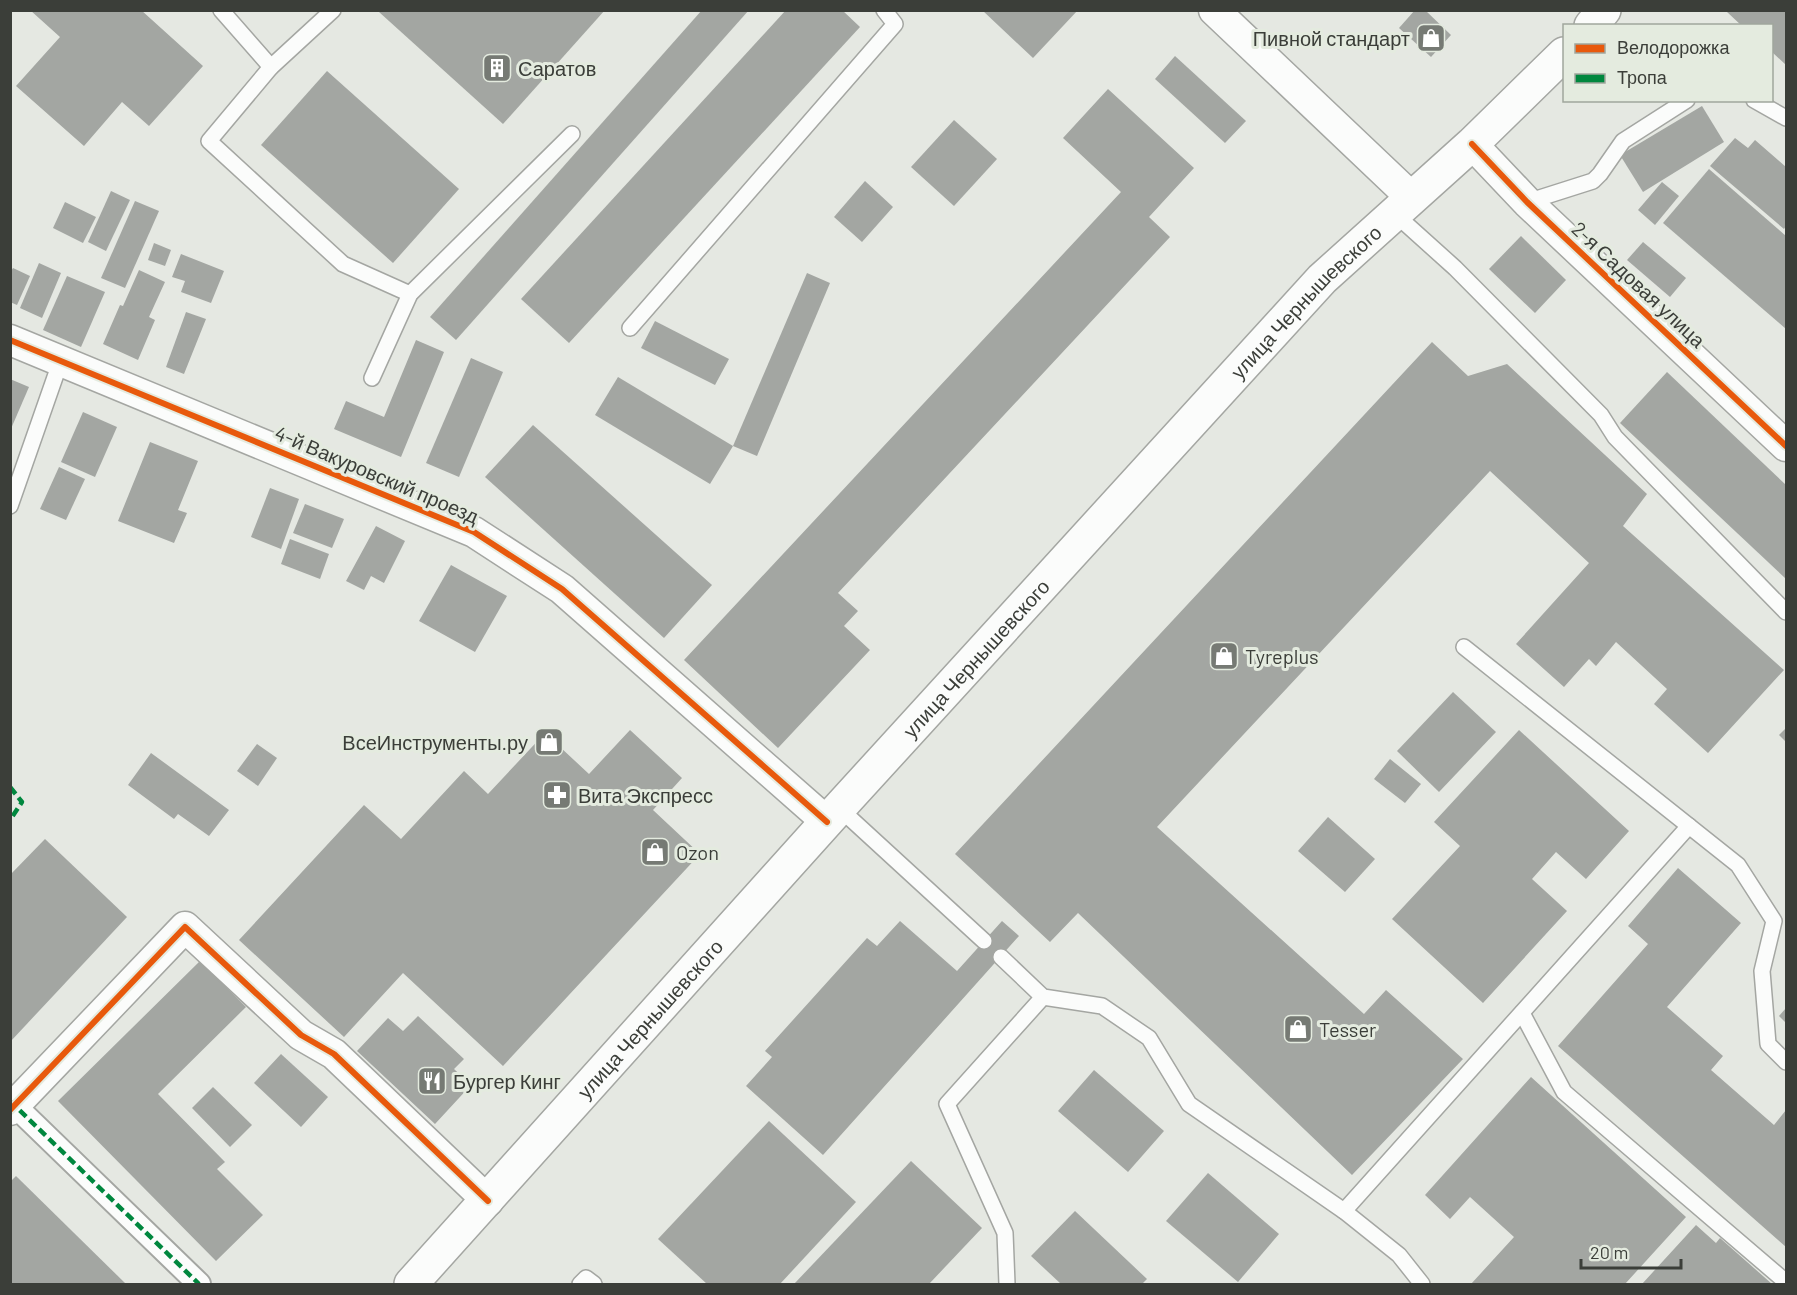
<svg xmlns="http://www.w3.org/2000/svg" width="1797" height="1295" viewBox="0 0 1797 1295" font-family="Barlow,sans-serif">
	<rect width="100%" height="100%" fill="#e5e8e2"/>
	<g fill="#a3a6a2">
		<path d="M30 10H141L203 66 149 126 122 102 84 146 16 86 60 37Z"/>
		<path d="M380 10H605L503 124 379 12Z"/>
		<path d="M702 10H749L456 340 430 317Z"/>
		<path d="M786 10H842L860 27 569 343 521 299Z"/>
		<path d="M982 10H1078L1033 58Z"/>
		<path d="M1415 10H1425L1451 35 1431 57 1399 28Z"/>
		<path d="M1728 10H1786V65L1772 52V26H1742L1727 12Z"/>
		<path d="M1175 56 1246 121 1225 143 1155 79Z"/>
		<path d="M327 71 459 189 393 263 261 145Z"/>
		<path d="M1108 89 1194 168 1149 217 1170 237 838 593 858 611 844 626 870 650 778 748 684 660 1121 192 1063 138Z"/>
		<path d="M1702 106 1724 142 1643 192 1620 155Z"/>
		<path d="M954 120 997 159 954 206 911 167Z"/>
		<path d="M1735 138 1748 148 1755 140 1786 167V226L1784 229 1710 166Z"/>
		<path d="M1709 169 1786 236V329L1663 223Z"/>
		<path d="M865 181 893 207 862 242 834 217Z"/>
		<path d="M1662 182 1679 196 1655 225 1638 210Z"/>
		<path d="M111 191 130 200 106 251 88 242Z"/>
		<path d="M135 201 159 211 125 288 101 278Z"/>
		<path d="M65 202 96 217 83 243 53 228Z"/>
		<path d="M1521 236 1566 280 1535 313 1489 269Z"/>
		<path d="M1643 242 1686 278 1670 297 1627 260Z"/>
		<path d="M154 243 171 250 165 266 148 260Z"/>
		<path d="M181 254 224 271 211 303 181 292 185 281 172 277Z"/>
		<path d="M39 263 61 273 42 318 20 308Z"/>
		<path d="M13 268 30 276 17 305 10 302V273Z"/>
		<path d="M139 270 165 282 149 317 155 320 138 360 103 344 120 305 123 306Z"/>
		<path d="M807 273 830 283 757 456 733 446Z"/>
		<path d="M67 276 105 292 81 347 43 330Z"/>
		<path d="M186 312 206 319 184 374 166 367Z"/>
		<path d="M655 321 729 359 715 385 641 348Z"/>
		<path d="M416 340 444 352 401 457 334 429 346 401 384 417Z"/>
		<path d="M1432 342 1468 376 1507 364 1647 494 1623 526 1784 670 1708 753 1654 704 1667 689 1616 642 1596 666 1589 659 1564 687 1516 644 1589 563 1490 471 1157 827 1364 1014 1386 990 1463 1059 1352 1175 1078 913 1050 942 955 854Z"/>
		<path d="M471 358 503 372 459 477 426 463Z"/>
		<path d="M1667 372 1786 485V579L1620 423Z"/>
		<path d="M618 377 733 446 710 484 595 415Z"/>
		<path d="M10 379 29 387 10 431Z"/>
		<path d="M83 412 117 427 95 477 61 462Z"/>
		<path d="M533 425 712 585 664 638 485 477Z"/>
		<path d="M150 442 198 461 178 510 187 513 174 543 118 521Z"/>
		<path d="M59 467 85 479 66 520 40 509Z"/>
		<path d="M270 488 299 499 281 549 251 537Z"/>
		<path d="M305 504 344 519 332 548 293 533Z"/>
		<path d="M376 526 405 541 384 583 371 576 364 590 346 581Z"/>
		<path d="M290 539 329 554 320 579 281 564Z"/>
		<path d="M451 565 507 596 475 652 419 621Z"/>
		<path d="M1453 692 1496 732 1439 792 1397 751Z"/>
		<path d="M1786 728V742L1779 735Z"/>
		<path d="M630 730 682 778 653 810 700 854 503 1066 403 973 344 1037 239 940 364 805 401 839 464 771 488 794 545 733 589 774Z"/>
		<path d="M1519 730 1629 831 1586 879 1556 852 1532 879 1567 911 1483 1003 1392 919 1460 846 1434 822Z"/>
		<path d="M257 744 277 758 258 786 237 771Z"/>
		<path d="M151 753 229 810 209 836 178 814 174 819 128 785Z"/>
		<path d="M1390 759 1421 784 1405 803 1374 779Z"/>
		<path d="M1328 817 1375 859 1345 892 1298 851Z"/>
		<path d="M45 839 127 917 10 1042V875Z"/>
		<path d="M1678 868 1741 923 1667 1007 1723 1056 1711 1070 1774 1125 1786 1110V1247L1558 1046 1648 944 1628 926Z"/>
		<path d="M900 921 957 971 1002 921 1019 936 823 1155 746 1086 772 1057 765 1051 867 938 877 946Z"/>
		<path d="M200 961 246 1007 158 1094 225 1162 217 1169 263 1215 216 1261 58 1101Z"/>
		<path d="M1786 1008V1023L1779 1016Z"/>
		<path d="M418 1016 464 1059 454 1069 471 1085 435 1124 357 1051 388 1018 403 1031Z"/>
		<path d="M281 1054 328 1097 301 1127 254 1083Z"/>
		<path d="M1094 1070 1164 1131 1128 1172 1058 1111Z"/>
		<path d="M1531 1077 1686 1217 1625 1284H1471L1514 1237 1470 1197 1450 1219 1425 1195Z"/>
		<path d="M213 1087 252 1125 230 1147 192 1108Z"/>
		<path d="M769 1121 856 1202 780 1284H707L658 1239Z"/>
		<path d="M911 1161 982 1228 929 1284H794Z"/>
		<path d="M1208 1173 1279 1234 1238 1282 1166 1221Z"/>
		<path d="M16 1176 126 1284H10V1182Z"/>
		<path d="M1075 1211 1147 1279 1142 1284H1061L1031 1256Z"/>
		<path d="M1696 1225 1716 1243 1720 1238 1772 1284H1642Z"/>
	</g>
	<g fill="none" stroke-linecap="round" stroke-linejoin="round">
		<g stroke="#a4a6a2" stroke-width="18">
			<g id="service">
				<path d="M221 10 271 67"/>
				<path d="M333 10 271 67 209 141 343 264 410 294"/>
				<path d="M1754 100 1786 118"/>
				<path d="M1527 202 1593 181 1600 174 1623 141 1687 100"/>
				<path d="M1395 214 1455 268 1601 415 1615 437 1786 612"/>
				<path d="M630 328 895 24 884 10"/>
				<path d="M372 378 410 294 572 134"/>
				<path d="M10 506 61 360"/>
				<path d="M1464 647 1738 865 1774 921 1762 971 1768 1044 1786 1062"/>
				<path d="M839 808 984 941"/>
				<path d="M1001 957 1043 997 1102 1006 1149 1038 1189 1104 1344 1211 1399 1255 1422 1284"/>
				<path d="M1522 1013 1564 1092 1786 1282"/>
				<path d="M1344 1211 1689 826"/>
				<path d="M580 1284 586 1278 594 1284"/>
				<path d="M1007 1284 1005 1233 947 1104 1043 997"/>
			</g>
		</g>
		<g stroke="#a4a6a2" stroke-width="26">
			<path id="pedestrian" d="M10 1101 199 1284"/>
		</g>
		<g stroke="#a4a6a2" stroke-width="33">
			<g id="minor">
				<path d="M1214 10 1412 198"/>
				<path d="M1472 144 1527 202 1786 446"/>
				<path d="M10 340 474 532 562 589 827 822"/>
				<path d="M10 1110 185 927 301 1035 334 1054 488 1201"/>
			</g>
		</g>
		<g stroke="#a4a6a2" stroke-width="36">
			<g id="primary">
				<path d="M1591 26 1604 10"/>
				<path id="s1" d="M411 1284 839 808 1322 279 1472 144 1564 54"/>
			</g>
		</g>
		<use href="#service" stroke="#fbfcfb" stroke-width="15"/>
		<use href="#pedestrian" stroke="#fbfcfb" stroke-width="22"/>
		<use href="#minor" stroke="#fbfcfb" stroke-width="30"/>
		<use href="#primary" stroke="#fbfcfb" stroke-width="33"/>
		<g stroke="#00873e" stroke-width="4.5" stroke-dasharray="9 4.5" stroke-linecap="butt">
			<path d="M10 787 22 802 10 820"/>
			<path d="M10 1101 199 1284"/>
		</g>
		<g stroke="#e4ebdf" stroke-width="10">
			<g id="cycleway">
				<path d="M1472 144 1527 202 1786 446"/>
				<path d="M10 340 474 532 562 589 827 822"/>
				<path d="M10 1110 185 927 301 1035 334 1054 488 1201"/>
			</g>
		</g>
		<use href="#cycleway" stroke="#e8590c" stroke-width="6"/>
	</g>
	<defs>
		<g id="shop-square" transform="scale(1.5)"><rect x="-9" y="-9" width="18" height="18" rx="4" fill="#767a74" stroke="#e4ebdf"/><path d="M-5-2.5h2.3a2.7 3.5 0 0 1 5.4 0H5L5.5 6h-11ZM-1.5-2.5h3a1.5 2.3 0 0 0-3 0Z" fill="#fff"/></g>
		<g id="building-square" transform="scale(1.5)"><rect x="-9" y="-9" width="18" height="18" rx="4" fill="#767a74" stroke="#e4ebdf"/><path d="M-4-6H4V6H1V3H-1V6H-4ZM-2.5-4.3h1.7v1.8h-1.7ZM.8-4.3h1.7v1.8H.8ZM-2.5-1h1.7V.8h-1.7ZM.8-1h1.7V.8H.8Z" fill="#fff"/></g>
		<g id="pharmacy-square" transform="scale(1.5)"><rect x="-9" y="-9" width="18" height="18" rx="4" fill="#767a74" stroke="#e4ebdf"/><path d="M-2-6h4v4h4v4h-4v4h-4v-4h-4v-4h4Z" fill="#fff"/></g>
		<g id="restaurant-square" transform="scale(1.5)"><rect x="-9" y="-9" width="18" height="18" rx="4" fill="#767a74" stroke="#e4ebdf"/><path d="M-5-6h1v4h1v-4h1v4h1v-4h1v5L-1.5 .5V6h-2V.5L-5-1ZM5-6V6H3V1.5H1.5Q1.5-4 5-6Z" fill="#fff"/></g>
	</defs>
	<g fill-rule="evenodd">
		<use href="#shop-square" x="1431" y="38"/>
		<use href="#building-square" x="497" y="68"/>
		<use href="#shop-square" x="1224" y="656"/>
		<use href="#shop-square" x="549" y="742"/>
		<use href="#pharmacy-square" x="557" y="795"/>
		<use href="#shop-square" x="655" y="852"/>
		<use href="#shop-square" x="1298" y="1029"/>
		<use href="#restaurant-square" x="432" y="1081"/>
	</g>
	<g text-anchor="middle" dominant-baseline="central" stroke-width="6" stroke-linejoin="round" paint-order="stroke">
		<g font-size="20" fill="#3b3e39" stroke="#e4ebdf" text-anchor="start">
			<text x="1410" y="38" text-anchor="end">Пивной стандарт</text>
			<text x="518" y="68">Саратов</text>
			<text x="1245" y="656">Tyreplus</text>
			<text x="528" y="742" text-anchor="end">ВсеИнструменты.ру</text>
			<text x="578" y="795">Вита Экспресс</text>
			<text x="676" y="852">Ozon</text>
			<text x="1319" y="1029">Tesser</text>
			<text x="453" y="1081">Бургер Кинг</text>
		</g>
		<g font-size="20" fill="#3b3e39" stroke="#e4ebdf">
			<text transform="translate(1639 284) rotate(43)">2-я Садовая улица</text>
			<text stroke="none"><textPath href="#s1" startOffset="1329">улица Чернышевского</textPath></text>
			<text transform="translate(377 474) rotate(23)">4-й Вакуровский проезд</text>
			<text stroke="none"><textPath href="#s1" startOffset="843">улица Чернышевского</textPath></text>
			<text stroke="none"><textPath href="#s1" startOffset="357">улица Чернышевского</textPath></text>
		</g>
	</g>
	<rect width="1797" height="1295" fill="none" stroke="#3b3e39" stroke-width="24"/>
	<rect x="1563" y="24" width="210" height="78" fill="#e4ebdf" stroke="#a0a69d" stroke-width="1.5"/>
	<rect x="1575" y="44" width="30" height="9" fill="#e8590c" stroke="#a0a69d" stroke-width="1.5"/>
	<text x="1617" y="54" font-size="18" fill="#3b3e39">Велодорожка</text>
	<rect x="1575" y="74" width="30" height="9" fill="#00873e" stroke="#a0a69d" stroke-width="1.5"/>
	<text x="1617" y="84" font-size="18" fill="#3b3e39">Тропа</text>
	<path d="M1581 1259v9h100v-9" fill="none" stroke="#3b3e39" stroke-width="3"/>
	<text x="1590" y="1259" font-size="18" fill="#3b3e39" stroke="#e4ebdf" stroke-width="4.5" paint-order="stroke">20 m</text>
</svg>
